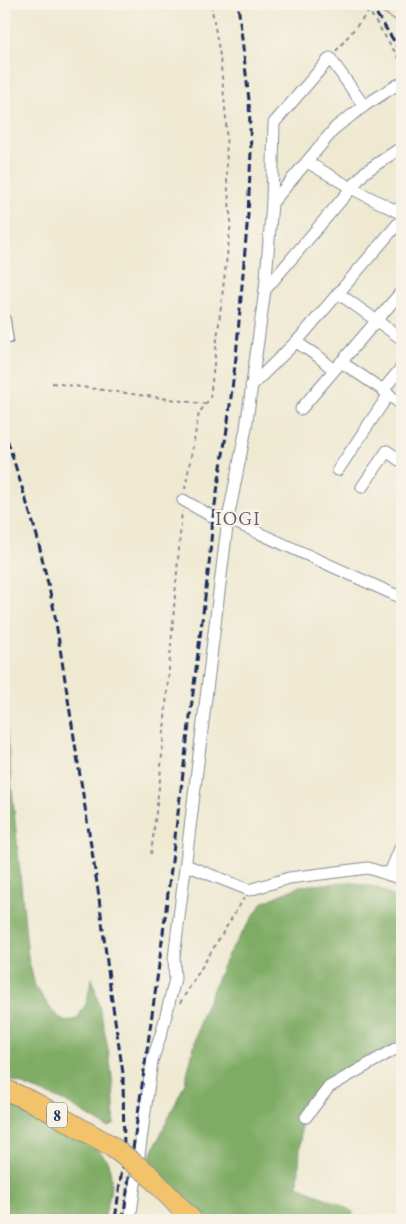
<svg xmlns="http://www.w3.org/2000/svg" width="406" height="1224" viewBox="0 0 406 1224" font-family="'EB Garamond',serif">
	<rect width="100%" height="100%" fill="#f7f3e8"/>
	<filter id="ink" filterUnits="userSpaceOnUse"><feTurbulence type="fractalNoise" baseFrequency=".02" numOctaves="2"/><feDisplacementMap in="SourceGraphic" scale="10" xChannelSelector="R" yChannelSelector="G"/><feConvolveMatrix kernelMatrix="1 2 1 2 8 2 1 2 1" color-interpolation-filters="sRGB"/></filter>
	<filter id="wash" filterUnits="userSpaceOnUse"><feTurbulence type="fractalNoise" baseFrequency=".0096" numOctaves="4" result="noise"/><feDisplacementMap in="SourceGraphic" scale="20" xChannelSelector="R" yChannelSelector="G"/><feGaussianBlur stdDeviation="1.12" result="paint"/><feColorMatrix in="noise" values="0 0 0 0 0 0 0 0 0 0 0 0 0 0 0 0 0 1.4 0 .05"/><feComposite in="paint" operator="in"/></filter>
	<g filter="url(#wash)">
		<rect width="100%" height="100%" fill="#efe9d2"/>
		<g fill="#7fac65" stroke="#4d6e62">
			<path d="M4 705 28 957 35 986 53 1012 65 1022 77 1019 86 1004 92 978C104 1024 116 1077 114 1125L107 1127 64 1101 4 1078V1047L7 1046 5 1027H4Z"/>
			<path d="M348 882C368 885 392 888 402 908V1037L382 1054 332 1076 302 1107 298 1186 339 1204 353 1212 352 1220H213L205 1216 147 1163 185 1083 201 1017 228 954 262 903 300 886Z"/>
			<path d="M4 1100C27 1111 100 1139 108 1163 115 1182 108 1202 104 1220H4Z"/>
		</g>
	</g>
	<g filter="url(#ink)">
		<g fill="none" stroke-linecap="round" stroke-linejoin="round">
			<g stroke="#858c98" stroke-width="8">
				<path id="lane" d="M4 314 7 319 10 340"/>
			</g>
			<g stroke="#858c98" stroke-width="13">
				<g id="street">
					<path d="M307 162 353 189 402 214"/>
					<path d="M272 203 336 127 364 106 395 86 402 83"/>
					<path d="M265 290 365 172 402 147"/>
					<path d="M338 293 402 339"/>
					<path d="M296 342 319 357 334 370"/>
					<path d="M341 362 383 390 402 405"/>
					<path d="M251 386 299 339 402 219"/>
					<path d="M383 390 402 367"/>
					<path d="M301 409 402 291"/>
					<path d="M338 470 389 394"/>
					<path d="M362 487 387 451 399 460"/>
					<path d="M183 500 213 517 228 519 402 598"/>
					<path d="M186 865 249 890 289 878 368 868 399 878 402 882"/>
					<path d="M389 875 402 844"/>
					<path d="M306 1117 329 1087 402 1045"/>
					<path d="M130 1220 152 1061 162 1031 175 979 174 958 228 519 246 428 265 290 272 203 274 123 330 58 364 106"/>
				</g>
			</g>
			<g stroke="#858c98" stroke-width="18">
				<path id="secondary" d="M386 4 402 14"/>
			</g>
			<g stroke="#858c98" stroke-width="22">
				<g id="highway">
					<path d="M4 1089 35 1103 108 1144"/>
					<path d="M147 1173 192 1220"/>
				</g>
			</g>
			<g stroke="#858c98" stroke-width="2" stroke-dasharray="4 4" stroke-linecap="butt">
				<path d="M336 51 369 11 402 63"/>
				<path d="M52 383 205 404"/>
				<path d="M185 489 199 413 210 398 231 222 227 180 226 118 220 56 211 4"/>
				<path d="M151 854 160 779 182 511"/>
				<path d="M180 1003 244 898"/>
			</g>
			<use href="#lane" stroke="#fff" stroke-width="5.5"/>
			<use href="#street" stroke="#fff" stroke-width="11"/>
			<use href="#secondary" stroke="#fae7c3" stroke-width="16"/>
			<use href="#highway" stroke="#f2c36a" stroke-width="20"/>
			<g stroke="#1b2f5e" stroke-width="3" stroke-dasharray="8 4" stroke-linecap="butt">
				<path d="M370 4 402 53"/>
				<path d="M4 429 37 536 54 610 98 890 111 994 123 1073 124 1154 115 1220"/>
				<path d="M123 1220 159 965 209 565 213 517 227 429 236 357 248 214 251 152 249 100 238 4"/>
			</g>
			<g stroke="#858c98" stroke-width="22" stroke-linecap="butt">
				<path id="highway-bridge" d="M108 1144 147 1173"/>
			</g>
			<use href="#highway-bridge" stroke="#f2c36a" stroke-width="20"/>
		</g>
	</g>
	<g text-anchor="middle" dominant-baseline="central" stroke-width="4.5" stroke-linejoin="round" paint-order="stroke">
		<rect fill="#f7f3e8" stroke="#5d6a87" stroke-width="1" x="47" y="1102.5" width="20" height="25" rx="4"/>
		<g font-size="15" font-weight="bold" fill="#1b2f5e">
			<text x="57" y="1115">8</text>
		</g>
		<g font-size="19" letter-spacing="1" fill="#675973" stroke="#f7f3e8">
			<text x="238" y="518">IOGI</text>
		</g>
	</g>
	<rect width="406" height="1224" fill="none" stroke="#f7f3e8" stroke-width="20"/>
</svg>
